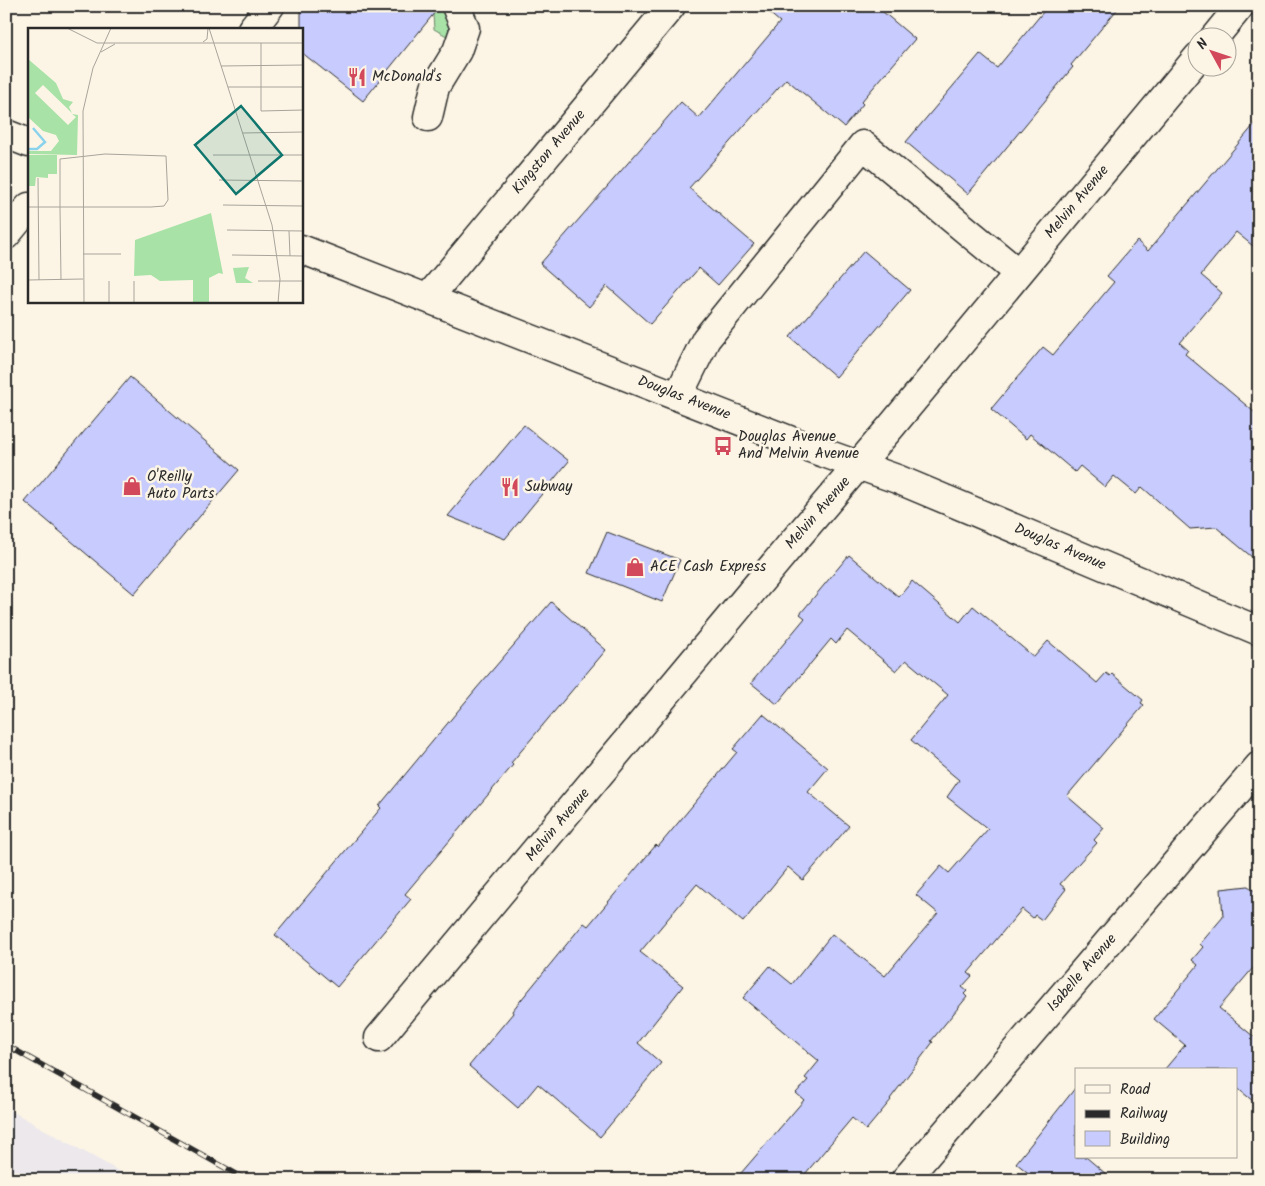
<svg xmlns="http://www.w3.org/2000/svg" width="1265" height="1186" viewBox="0 0 1265 1186" font-family="Kalam,sans-serif">
	<rect width="100%" height="100%" fill="#fcf5e5"/>
	<filter id="ink" filterUnits="userSpaceOnUse"><feTurbulence type="fractalNoise" baseFrequency=".02" numOctaves="2"/><feDisplacementMap in="SourceGraphic" scale="10" xChannelSelector="R" yChannelSelector="G"/><feConvolveMatrix kernelMatrix="1 2 1 2 8 2 1 2 1" color-interpolation-filters="sRGB"/></filter>
	<g filter="url(#ink)">
		<path fill="#ece8ec" d="M6 1108 135 1180H6Z"/>
		<path fill="#a8e2a7" stroke="#6a8669" d="M423 6H445L454 40 434 29 433 15Z"/>
		<g fill="#c7cbfd" stroke="#2b2b2b">
			<path d="M301 6H440L363 101 301 52Z"/>
			<path d="M761 6H876L915 39 861 102 863 104 844 127 786 79 689 188 754 244 718 285 699 268 650 324 607 286 589 307 540 264 681 102 699 118 780 22Z"/>
			<path d="M1048 6H1120L1071 65 1073 67 968 194 906 142 980 54 997 68Z"/>
			<path d="M1259 119V251L1236 232 1201 275 1222 293 1180 343 1188 350 1185 354 1259 416V563L1216 527 1190 529 1142 487 1136 494 1114 476 1105 487 1080 466 1075 472 1030 434 1026 439 991 409 1043 347 1053 355 1114 282 1107 276 1137 241 1148 251Z"/>
			<path d="M864 251 910 290 836 377 790 337Z"/>
			<path d="M130 377 239 470 134 594 25 502Z"/>
			<path d="M524 425 569 461 505 539 448 516Z"/>
			<path d="M607 532 680 560 662 602 589 573Z"/>
			<path d="M849 555 899 597 912 581 960 622 973 606 1034 657 1048 641 1097 683 1106 673 1110 676 1112 674 1143 700 1141 703 1144 705 1067 796 1104 828 1094 840 1097 843 1060 884 1066 889 1042 920 1035 915 1033 918 1022 909 968 973 972 976 962 987 967 991 964 994 967 997 931 1041 933 1042 890 1099 891 1100 866 1130 852 1118 800 1180H735L804 1100 796 1093 808 1080 805 1078 819 1061 743 998 770 966 792 984 832 934 885 976 938 913 916 895 941 866 949 873 988 829 947 797 959 780 911 740 948 695 906 660 896 671 847 630 836 644 831 639 777 704 751 683 805 618 800 614Z"/>
			<path d="M551 602 606 650 511 763 513 765 405 894 411 899 337 987 275 935 381 808 379 806 476 689Z"/>
			<path d="M763 714 828 768 808 792 849 826 803 880 788 867 743 922 697 884 640 952 683 986 638 1043 661 1063 600 1137 538 1084 518 1108 469 1066 513 1013 512 1011 584 923 588 926 656 845 658 847 737 752 733 749Z"/>
			<path d="M1248 886 1259 894V961L1219 1008 1259 1041V1106L1236 1087V1070H1164L1185 1045 1154 1019 1198 965 1192 960 1203 947 1200 944 1223 917 1221 889Z"/>
			<path d="M1076 1087V1157H1086L1113 1180H1037L1016 1163Z"/>
		</g>
		<g fill="none" stroke-linecap="round" stroke-linejoin="round">
			<g stroke="#2b2b2b" stroke-width="31">
				<g id="minor">
					<path d="M252 29 270 6"/>
					<path d="M1214 38 1240 6"/>
					<path d="M428 117 435 87 457 51 465 28 456 6"/>
					<path d="M6 235 29 207"/>
					<path d="M428 298 671 6"/>
					<path d="M678 396 706 339 863 145 1018 273"/>
					<path d="M379 1038 793 542 890 428 1198 57"/>
					<path d="M905 1180 1259 766"/>
				</g>
			</g>
			<g stroke="#2b2b2b" stroke-width="31">
				<g id="major">
					<path d="M6 134 29 143"/>
					<path d="M301 249 807 447 897 479 1259 631"/>
				</g>
			</g>
			<use href="#minor" stroke="#fcf5e5" stroke-width="28"/>
			<use href="#major" stroke="#fcf5e5" stroke-width="28"/>
			<g stroke="#2b2b2b" stroke-width="5.5">
				<path id="rail" d="M6 1045 247 1180"/>
			</g>
			<use href="#rail" stroke="#fcf5e5" stroke-width="4" stroke-dasharray="11" stroke-linecap="butt"/>
		</g>
	</g>
	<defs>
		<g id="restaurant-bare" transform="scale(1.5)"><path d="M-5-6h1v4h1v-4h1v4h1v-4h1v5L-1.5 .5V6h-2V.5L-5-1ZM5-6V6H3V1.5H1.5Q1.5-4 5-6Z" fill="#d1495b" stroke="#fcf5e5" stroke-width="2.5" paint-order="stroke"/></g>
		<g id="bus-bare" transform="scale(1.5)"><path d="M-5-6H5V4H4V6H2V4H-2V6H-4V4H-5ZM-3.5-4V0h7V-4ZM-3.5 1.2v1.5H-2V1.2ZM2 1.2v1.5H3.5V1.2Z" fill="#d1495b" stroke="#fcf5e5" stroke-width="2.5" paint-order="stroke"/></g>
		<g id="shop-bare" transform="scale(1.5)"><path d="M-5-2.5h2.3a2.7 3.5 0 0 1 5.4 0H5L5.5 6h-11ZM-1.5-2.5h3a1.5 2.3 0 0 0-3 0Z" fill="#d1495b" stroke="#fcf5e5" stroke-width="2.5" paint-order="stroke"/></g>
	</defs>
	<g fill-rule="evenodd">
		<use href="#restaurant-bare" x="357" y="77"/>
		<use href="#bus-bare" x="723" y="446"/>
		<use href="#shop-bare" x="132" y="486"/>
		<use href="#restaurant-bare" x="510" y="487"/>
		<use href="#shop-bare" x="635" y="567"/>
	</g>
	<g text-anchor="middle" dominant-baseline="central" stroke-width="5" stroke-linejoin="round" paint-order="stroke">
		<g font-size="15" fill="#2b2b2b" stroke="#fcf5e5" text-anchor="start">
			<text x="372" y="77">McDonald's</text>
			<text x="738" y="437">Douglas Avenue<tspan x="738" dy="17">And Melvin Avenue</tspan></text>
			<text x="147" y="477">O'Reilly<tspan x="147" dy="17">Auto Parts</tspan></text>
			<text x="525" y="487">Subway</text>
			<text x="650" y="567">ACE Cash Express</text>
		</g>
		<g font-size="15" fill="#2b2b2b" stroke="#fcf5e5">
			<text transform="translate(549 152) rotate(-50)">Kingston Avenue</text>
			<text transform="translate(1077 202) rotate(-50)">Melvin Avenue</text>
			<text transform="translate(684 398) rotate(21)">Douglas Avenue</text>
			<text transform="translate(818 513) rotate(-49)">Melvin Avenue</text>
			<text transform="translate(1060 547) rotate(23)">Douglas Avenue</text>
			<text transform="translate(558 825) rotate(-50)">Melvin Avenue</text>
			<text transform="translate(1082 973) rotate(-49)">Isabelle Avenue</text>
		</g>
	</g>
	<g transform="translate(28 28)">
		<rect width="275" height="275" fill="#fcf5e5"/>
		<path d="M0 31 28 55 35 71 45 74 41 79 44 85 15 57 7 65 40 97 48 89 44 86 50 87 49 127 0 126V123H23L31 113 28 107 15 103 0 89ZM0 127H29V146H20V150L8 149 7 158H0ZM183 185 195 246 191 245 181 250V275H165V252L132 253 123 247 106 248 107 212ZM221 239 217 250 225 255H208L205 240Z" fill="#a8e2a7"/>
		<path fill="none" stroke="#8bd2ec" stroke-width="2.5" d="M0 121H9L17 114 5 100"/>
		<path fill="none" stroke="#a8a49b" stroke-width="1" d="M39 0 69 15H275M181 0 244 197 252 251 250 275M175 14 179 11 180 0M233 15V83L275 82M73 24 87 16M193 38 275 37M200 59H275M215 105 275 104M185 127H275M10 150 11 252M191 152 275 153M195 177 275 178M0 179H123L136 178 140 172 138 128 77 126 32 131V179L33 252M199 202 275 203M261 203 262 228M55 226H93M204 227 275 228M0 252 55 251M81 253V275M230 253H275M56 275 55 83 65 40 83 0M106 275V253"/>
		<path fill="#0f766e" fill-opacity="0.15" stroke="#0f766e" stroke-width="2.5" d="M213 78 254 127 208 166 167 117Z"/>
		<rect width="275" height="275" fill="none" stroke="#2b2b2b" stroke-width="2.5"/>
	</g>
	<rect width="1265" height="1186" fill="none" stroke="#fcf5e5" stroke-width="25"/>
	<rect x="12" y="12" width="1240" height="1161" fill="none" stroke="#2b2b2b" stroke-width="2" filter="url(#ink)"/>
	<rect x="1075" y="1068" width="162" height="90" fill="#fcf5e5" stroke="#a8a49b"/>
	<rect x="1085" y="1085" width="25" height="8" fill="#fcf5e5" stroke="#a8a49b"/>
	<text x="1120" y="1094" font-size="15" fill="#2b2b2b">Road</text>
	<rect x="1085" y="1110" width="25" height="8" fill="#2b2b2b" stroke="#a8a49b"/>
	<text x="1120" y="1118" font-size="15" fill="#2b2b2b">Railway</text>
	<rect x="1085" y="1131" width="25" height="15" fill="#c7cbfd" stroke="#a8a49b"/>
	<text x="1120" y="1144" font-size="15" fill="#2b2b2b">Building</text>
	<g transform="translate(1212 52) rotate(310)"><circle r="24" fill="#fcf5e5" stroke="#a8a49b"/>
	<path d="M0-4L9 19L0 12L-9 19Z" fill="#d1495b"/>
	<text y="-8" font-size="14" font-weight="bold" text-anchor="middle" fill="#2b2b2b">N</text>
	</g>
</svg>
